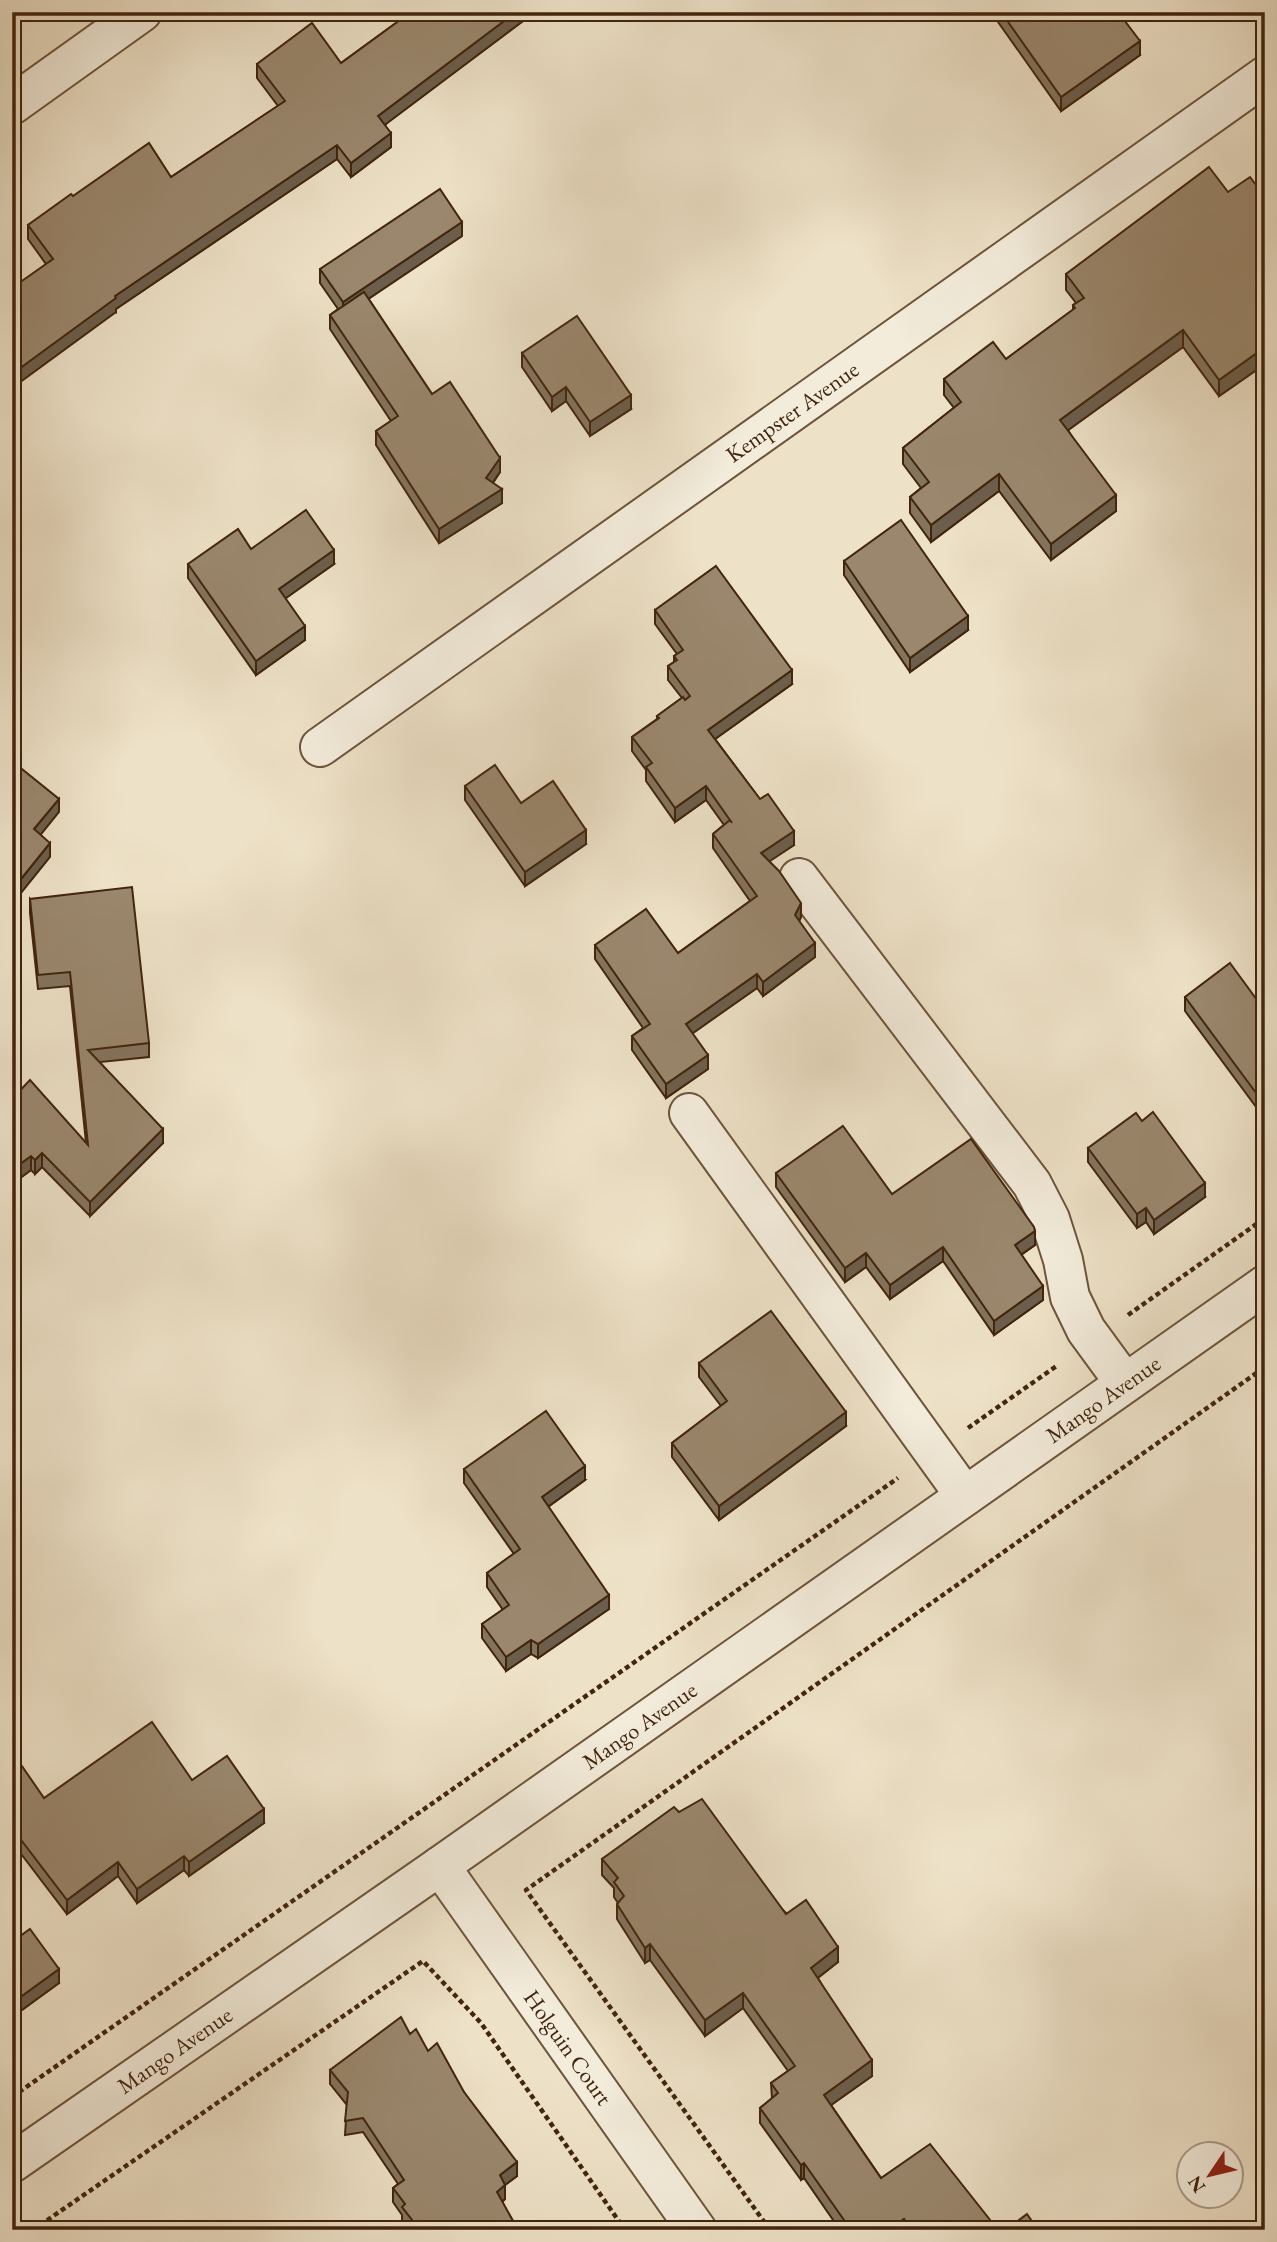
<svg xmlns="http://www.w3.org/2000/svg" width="1277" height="2242" viewBox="0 0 1277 2242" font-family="'EB Garamond',serif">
	<rect width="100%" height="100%" fill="#ede1c7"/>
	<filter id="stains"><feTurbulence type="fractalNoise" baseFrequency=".00286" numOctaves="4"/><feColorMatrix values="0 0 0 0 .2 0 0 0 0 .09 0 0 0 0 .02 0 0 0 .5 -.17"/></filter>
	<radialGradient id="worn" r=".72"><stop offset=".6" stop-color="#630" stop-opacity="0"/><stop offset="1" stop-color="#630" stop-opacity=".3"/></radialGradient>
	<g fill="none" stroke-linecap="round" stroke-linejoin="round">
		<g stroke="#6c543b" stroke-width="42">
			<g id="minor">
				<path d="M12 105 142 12"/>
				<path id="s1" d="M320 747 1265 76"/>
				<path d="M799 878 1032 1184 1050 1219 1063 1260 1070 1297 1086 1330 1124 1382"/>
				<path d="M689 1113 965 1496"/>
				<path id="s2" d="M440 1866 697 2230"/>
				<path id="s3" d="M12 2163 440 1866 1265 1285"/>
			</g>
		</g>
		<g stroke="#41250c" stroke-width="4.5" stroke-dasharray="5 3.5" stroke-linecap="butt">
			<path d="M1128 1315 1265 1218"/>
			<path d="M968 1428 1058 1365"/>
			<path d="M12 2097 898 1478"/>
			<path d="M33 2230 423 1961 481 2023 625 2230"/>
			<path d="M770 2230 526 1890 1265 1367"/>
		</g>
		<use href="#minor" stroke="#f3ecdb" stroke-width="38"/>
	</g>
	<g fill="#84745e" stroke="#41250c" stroke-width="2">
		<path d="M411 12H535L385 124 391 147 351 177 337 159 116 309V312L46 264 28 239V225L73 196 171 177 278 106 257 78V64L341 63Z"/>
		<path d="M991 12H1068L1070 15 1140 55 1061 111Z"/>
		<path d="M1228 192 1265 197V364L1219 396 1183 347 1068 430 1116 511 1051 560 999 491 931 542 910 513V497L921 488 903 464V448L954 408 944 395V379L1006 359 1073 310V305L1076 303 1066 290V274Z"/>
		<path d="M462 236 368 298 432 394 500 472 493 483 502 503 439 543 376 445V431L391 421 330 329V315L338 309 320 283V269Z"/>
		<path d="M522 353 631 409 590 436 566 401 552 411 522 367Z"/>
		<path d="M251 549 334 564 285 598 305 640 256 675 188 578V564Z"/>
		<path d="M844 561 968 630 910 672 844 575Z"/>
		<path d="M655 610 792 684 715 739 794 845 769 861 801 917 799 921 815 957 763 996 757 988 692 1033 708 1069 666 1098 632 1050V1036L643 1028 595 959V945L678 953 750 901 713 848V834L724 825 706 800 675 822 646 781V770L632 751V737L657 719V716L682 698 668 680V666L674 662V656L677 654 655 624Z"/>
		<path d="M465 786 521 803 586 844 525 886 465 800Z"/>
		<path d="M30 899 149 1043V1057L100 1062 163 1143 90 1216 42 1167 35 1174 31 1170 12 1184V1099L86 1143 70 986 38 989 30 913Z"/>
		<path d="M1185 997 1260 1004 1265 1000V1119L1185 1011Z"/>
		<path d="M1088 1148 1205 1197 1154 1234 1146 1222 1137 1228 1088 1162Z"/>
		<path d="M776 1173 892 1194 1035 1245 1021 1255 1043 1300 994 1335 943 1261 890 1299 866 1267 845 1282 776 1187Z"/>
		<path d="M699 1363 846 1426 719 1520 672 1457V1443L721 1406 699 1377Z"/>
		<path d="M464 1469 585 1480 548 1507 609 1609 538 1658 531 1654 506 1671 482 1638V1624L503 1610 487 1587V1573L514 1554 464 1483Z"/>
		<path d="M192 1780 264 1823 189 1876 184 1870 137 1903 118 1876 67 1914 12 1842V1798H44Z"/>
		<path d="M679 1812 838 1962 818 1978 872 2076 831 2105 881 2178 998 2230H840L804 2178 801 2180 760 2123V2108L772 2099 771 2083 788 2071 743 2008 705 2036 650 1960 645 1963 617 1919V1904L618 1903 614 1897V1888L602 1875V1859Z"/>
		<path d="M12 1942 59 1983 19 2012 12 2003Z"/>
		<path d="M410 2034 428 2051 464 2092 517 2176 505 2185V2199L502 2202 518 2230H409L402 2221V2215L393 2202V2188L398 2184 363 2132 345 2135 347 2105 330 2084V2070Z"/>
	</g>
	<g fill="#6c5e4c" stroke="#41250c" stroke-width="2">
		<path d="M516 12H535L378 130V116Z"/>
		<path d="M1140 41V55L1061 111V97Z"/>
		<path d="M391 133V147L351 177V163Z"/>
		<path d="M337 145V159L116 309V312L12 388V374L115 296Z"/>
		<path d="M462 222V236L343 316V302Z"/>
		<path d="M1183 330V347L1060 436V420Z"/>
		<path d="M1265 347V364L1219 396V380Z"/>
		<path d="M566 387V401L552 411V397Z"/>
		<path d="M631 395V409L590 436V422Z"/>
		<path d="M500 458V472L486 492V478Z"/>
		<path d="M999 474V491L931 542V525Z"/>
		<path d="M502 489V503L439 543V529Z"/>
		<path d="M1116 495V511L1051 560V544Z"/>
		<path d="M334 550V564L279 603V589Z"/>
		<path d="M968 616V630L910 672V658Z"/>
		<path d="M305 626V640L256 675V661Z"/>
		<path d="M792 670V684L708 744V730Z"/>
		<path d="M706 786V800L675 822V808Z"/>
		<path d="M59 799V812L34 843V829Z"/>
		<path d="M586 830V844L525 886V872Z"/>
		<path d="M794 831V845L761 867V853Z"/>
		<path d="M50 843V857L13 903V889Z"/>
		<path d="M801 903V917L795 929V915Z"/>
		<path d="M815 943V957L763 996V982Z"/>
		<path d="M757 974V988L686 1038V1024Z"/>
		<path d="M708 1055V1069L666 1098V1084Z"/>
		<path d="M163 1129V1143L90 1216V1202Z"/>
		<path d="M42 1153V1167L35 1174V1160Z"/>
		<path d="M31 1156V1170L12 1184V1170Z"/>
		<path d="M1205 1183V1197L1154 1234V1220Z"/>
		<path d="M1146 1208V1222L1137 1228V1214Z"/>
		<path d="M1035 1231V1245L1015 1259V1245Z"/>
		<path d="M943 1247V1261L890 1299V1285Z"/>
		<path d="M866 1253V1267L845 1282V1268Z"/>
		<path d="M1043 1286V1300L994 1335V1321Z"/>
		<path d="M846 1412V1426L719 1520V1506Z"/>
		<path d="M585 1466V1480L542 1511V1497Z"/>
		<path d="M609 1595V1609L538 1658V1644Z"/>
		<path d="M531 1640V1654L506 1671V1657Z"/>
		<path d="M264 1809V1823L189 1876V1862Z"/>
		<path d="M184 1856V1870L137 1903V1889Z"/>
		<path d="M118 1862V1876L67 1914V1900Z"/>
		<path d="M650 1944V1960L645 1963V1948Z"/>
		<path d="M838 1947V1962L811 1983V1968Z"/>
		<path d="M59 1969V1983L19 2012V1998Z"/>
		<path d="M743 1993V2008L705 2036V2020Z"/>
		<path d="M872 2060V2076L824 2110V2095Z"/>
		<path d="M517 2162V2176L505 2185V2199L497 2206V2192L500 2175Z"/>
		<path d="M804 2163V2178L801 2180V2165Z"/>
		<path d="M904 2219V2230H888Z"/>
	</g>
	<g fill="#9a876d" stroke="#41250c" stroke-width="2">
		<path d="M411 12H516L378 116 391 133 351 163 337 145 115 296 116 298 12 374V288L53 259 28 225 71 194 73 196 149 143 171 177 285 101 257 64 312 23 341 63Z"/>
		<path d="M1001 12H1068L1070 15 1075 12H1118L1140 41 1061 97Z"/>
		<path d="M1209 167 1228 192 1250 177 1265 197V347L1219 380 1183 330 1060 420 1116 495 1051 544 999 474 931 525 910 497 929 482 903 448 961 402 944 379 993 342 1006 359 1075 308 1073 305 1084 298 1066 274Z"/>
		<path d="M440 189 462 222 343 302 320 269Z"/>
		<path d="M364 292 432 394 450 382 500 458 486 478 502 489 439 529 376 431 398 416 330 315Z"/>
		<path d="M577 316 631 395 590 422 566 387 552 397 522 353Z"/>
		<path d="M306 510 334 550 279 589 305 626 256 661 188 564 238 529 251 549Z"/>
		<path d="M901 520 968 616 910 658 844 561Z"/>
		<path d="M716 566 792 670 708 730 760 799 768 794 794 831 761 853 779 871 801 903 795 915 815 943 763 982 757 974 686 1024 708 1055 666 1084 632 1036 650 1024 595 945 646 909 678 953 757 896 713 834 730 820 732 823 706 786 675 808 646 767 652 763 632 737 659 718 657 716 683 697 685 700 690 696 668 666 677 660 674 656 683 650 655 610Z"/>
		<path d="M12 761 59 799 34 829 50 843 13 889 12 888Z"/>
		<path d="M495 765 521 803 553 781 586 830 525 872 465 786Z"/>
		<path d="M132 887 149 1043 88 1050 163 1129 90 1202 42 1153 35 1160 31 1156 12 1170V1099L30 1080 88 1145 70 972 38 975 30 899Z"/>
		<path d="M1230 963 1260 1004 1265 1000V1105L1185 997Z"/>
		<path d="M1153 1112 1205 1183 1154 1220 1146 1208 1137 1214 1088 1148 1136 1113 1142 1121Z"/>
		<path d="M843 1126 892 1194 971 1139 1034 1227 1035 1231 1015 1245 1043 1286 994 1321 943 1247 890 1285 866 1253 845 1268 776 1173Z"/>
		<path d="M771 1311 846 1412 719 1506 672 1443 727 1401 699 1363Z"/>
		<path d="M546 1411 585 1466 542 1497 609 1595 538 1644 531 1640 506 1657 482 1624 509 1605 487 1573 520 1549 464 1469Z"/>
		<path d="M152 1722 192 1780 227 1756 264 1809 189 1862 184 1856 137 1889 118 1862 67 1900 12 1828V1798L17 1759 44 1798Z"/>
		<path d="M702 1799 786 1914 806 1900 838 1947 811 1968 872 2060 824 2095 881 2178 930 2144 998 2230H911L904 2219 888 2230 877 2229 851 2230 804 2163 801 2165 760 2108 778 2093 771 2083 795 2066 743 1993 705 2020 650 1944 645 1948 617 1904 624 1896 614 1882 618 1878 602 1859 674 1807 679 1812Z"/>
		<path d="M30 1929 59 1969 19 1998 12 1989V1942Z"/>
		<path d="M401 2017 410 2034 416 2029 428 2051 437 2043 464 2092 517 2162 500 2175 505 2185 497 2192 518 2230H420L402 2207 405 2204 393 2188 404 2180 363 2118 345 2121 348 2092 330 2070Z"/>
		<path d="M1027 2214 1038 2230H1006Z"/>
	</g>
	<g text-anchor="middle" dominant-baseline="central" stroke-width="5" stroke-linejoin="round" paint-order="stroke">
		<g font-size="23" fill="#41250c" stroke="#f3ecdb">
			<text stroke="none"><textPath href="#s1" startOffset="579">Kempster Avenue</textPath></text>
			<text stroke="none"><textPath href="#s3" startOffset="1332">Mango Avenue</textPath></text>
			<text stroke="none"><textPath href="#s3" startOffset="765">Mango Avenue</textPath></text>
			<text stroke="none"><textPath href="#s2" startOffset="222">Holguin Court</textPath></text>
			<text stroke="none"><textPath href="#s3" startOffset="198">Mango Avenue</textPath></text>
		</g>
	</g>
	<rect width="1277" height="2242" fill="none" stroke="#ede1c7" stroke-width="42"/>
	<rect x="14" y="14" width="1249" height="2214" fill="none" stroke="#41250c" stroke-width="3.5"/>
	<rect x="21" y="21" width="1235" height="2200" fill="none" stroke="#41250c" stroke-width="2"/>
	<g transform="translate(1210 2175) rotate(235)"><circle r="33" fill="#f3ecdb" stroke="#ac9c88" stroke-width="2"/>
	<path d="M0-5L12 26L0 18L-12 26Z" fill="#8f2418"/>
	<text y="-10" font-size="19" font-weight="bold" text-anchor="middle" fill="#41250c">N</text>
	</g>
	<rect width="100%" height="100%" filter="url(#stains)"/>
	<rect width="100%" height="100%" fill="url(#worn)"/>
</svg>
